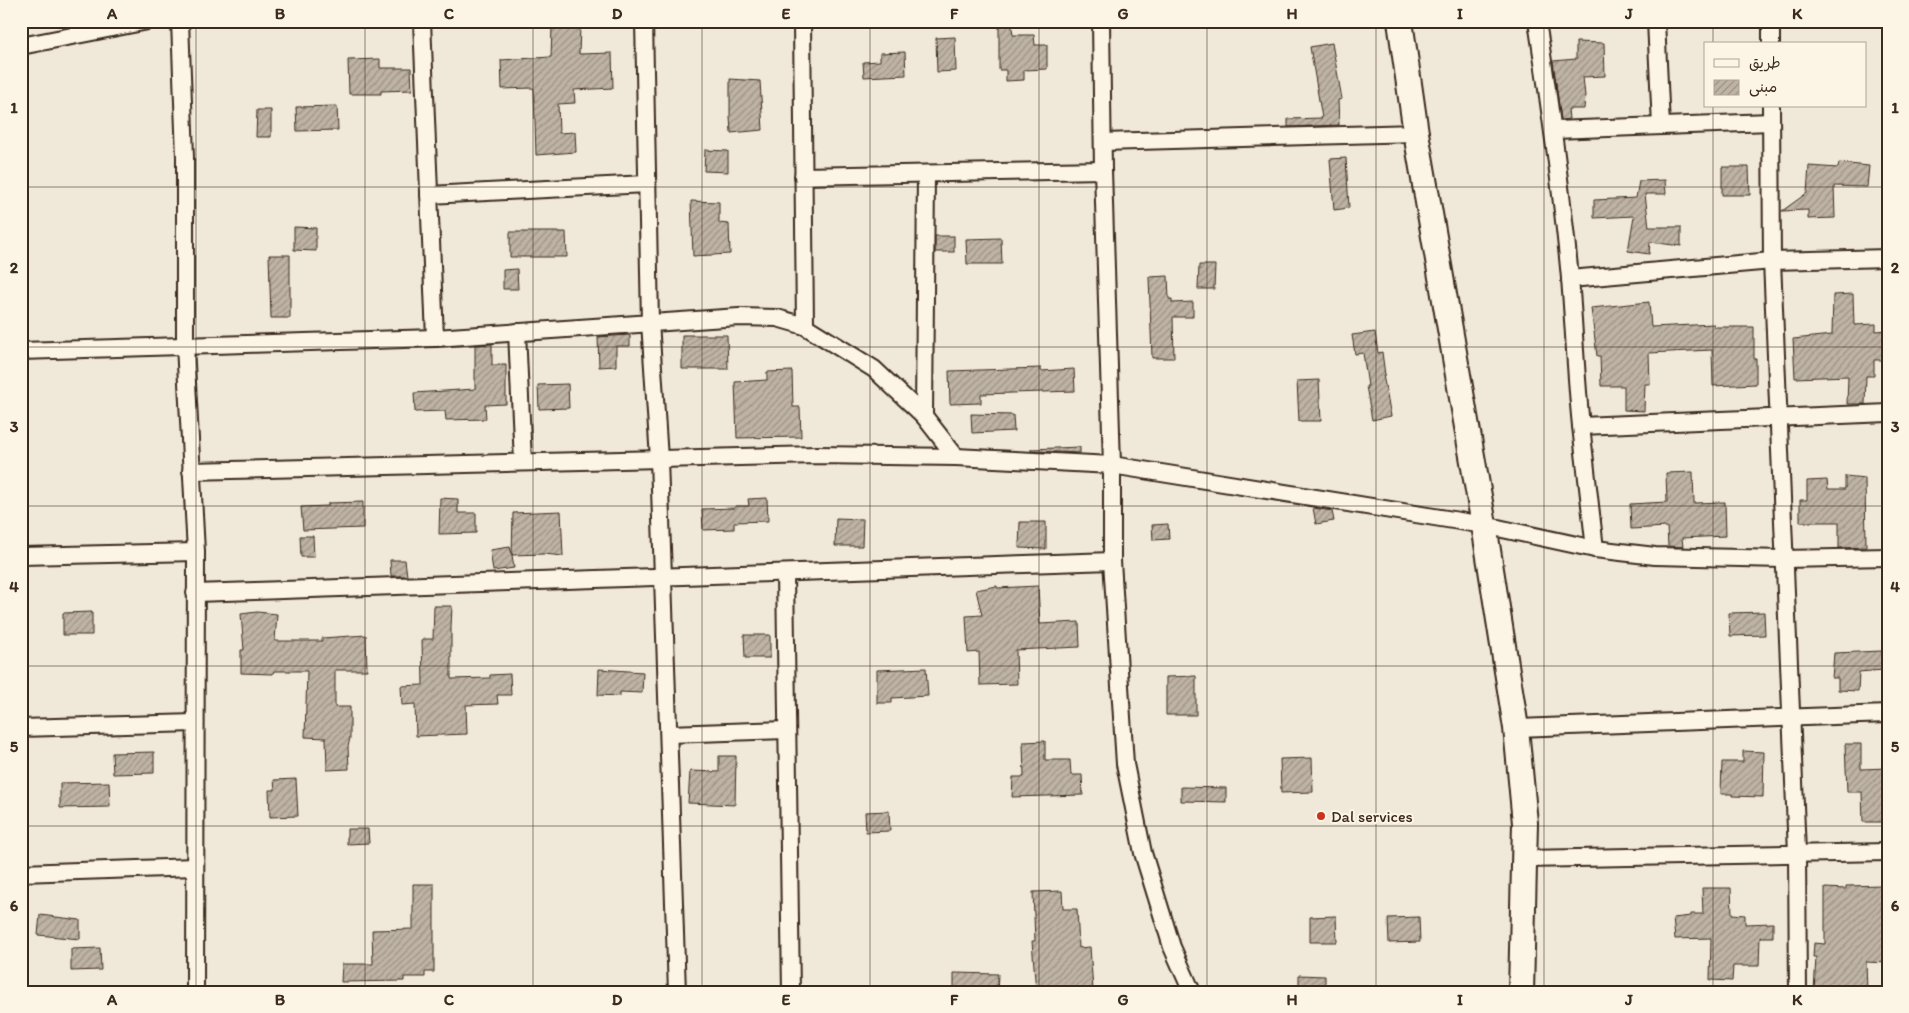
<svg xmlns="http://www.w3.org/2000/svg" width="1909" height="1013" viewBox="0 0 1909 1013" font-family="Itim,'Playpen Sans Arabic',sans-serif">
	<defs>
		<pattern id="building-hatch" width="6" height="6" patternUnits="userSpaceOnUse" patternTransform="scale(1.25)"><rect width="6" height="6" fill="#beb3a4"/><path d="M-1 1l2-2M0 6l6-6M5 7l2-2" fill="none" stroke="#9c9285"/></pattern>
	</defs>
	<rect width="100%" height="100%" fill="#f0e9d9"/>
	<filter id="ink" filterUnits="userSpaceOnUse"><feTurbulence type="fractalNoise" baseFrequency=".02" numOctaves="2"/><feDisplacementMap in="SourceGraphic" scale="10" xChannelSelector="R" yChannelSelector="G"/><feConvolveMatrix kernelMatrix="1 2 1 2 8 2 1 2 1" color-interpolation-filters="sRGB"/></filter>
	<g filter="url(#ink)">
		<g fill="url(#building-hatch)" stroke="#3b2a1e">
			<path d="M999 21H1011L1013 35H1034L1035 45H1047V69L1024 70V80L1006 81V70H999Z"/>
			<path d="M552 26 580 27 579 54 612 53 613 88 574 90 575 103 558 104 559 133 575 132 576 152 536 155 534 90 533 88 502 89 501 60 551 57Z"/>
			<path d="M955 37 956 71 937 72 936 38Z"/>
			<path d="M1576 42 1604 43 1605 76 1583 77 1585 96 1584 109H1568L1569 119 1561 120 1553 61 1576 59Z"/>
			<path d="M1332 43 1342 99 1338 100 1339 125 1288 127V119L1322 118 1310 47Z"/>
			<path d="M905 52 906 75 864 77 863 62 880 61V53Z"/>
			<path d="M380 59V68H411L412 90 381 91V94H349L348 60Z"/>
			<path d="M730 79 760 81 763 130 731 133 730 116Z"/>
			<path d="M337 106 338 130 297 131 296 107Z"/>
			<path d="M257 110H271V137H256Z"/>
			<path d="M705 150 728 151V172L704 171Z"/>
			<path d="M1346 158 1349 208 1334 210 1330 159Z"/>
			<path d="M1839 163 1869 166 1867 187 1834 186 1835 218 1808 219V210L1782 211 1807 193 1809 166 1838 168Z"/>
			<path d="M1722 167H1749L1750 195H1722Z"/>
			<path d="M1665 180 1666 194H1645L1649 227H1681V246L1650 242 1649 254 1628 251 1634 216 1594 218V200L1636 198 1639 181Z"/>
			<path d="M691 201 719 202V223L729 224 730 254 693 256Z"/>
			<path d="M294 227 316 228V251L294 250Z"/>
			<path d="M510 232H566L567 257H510Z"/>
			<rect x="935" y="236" width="19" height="16"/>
			<path d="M1001 238 1002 264H967L966 239Z"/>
			<path d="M269 255H290V318H271Z"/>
			<path d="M1199 265H1215L1214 289H1198Z"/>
			<path d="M517 269 518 289H503V270Z"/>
			<path d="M1168 276 1169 299H1172V303L1193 302V317H1173L1174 358H1152L1149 277Z"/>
			<path d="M1853 294 1854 325 1876 324V331L1888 330V360H1874V376H1866L1865 404H1847L1848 376 1795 378 1793 339 1832 335 1833 295Z"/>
			<path d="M1649 302 1651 327 1714 324V327H1754V359H1756V384L1713 386 1712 350 1649 353 1650 384H1645L1644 411 1624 410V386H1601L1600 356H1597L1591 308Z"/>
			<path d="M1375 332 1378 353 1382 352 1385 375H1383L1391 416 1372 420 1366 386H1368L1363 353 1355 354 1352 335Z"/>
			<path d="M630 335V346H616V366L599 367 598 337Z"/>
			<path d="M682 335H727L728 369H682Z"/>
			<path d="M492 344V365H506V404L485 405 486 419 446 420 445 411 415 412 414 393 475 389V345Z"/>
			<path d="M1041 368V371L1074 369 1075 391 981 394V403L950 404 949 371Z"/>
			<path d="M792 371 793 407H800L801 437 737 438 735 382 767 380V372Z"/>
			<path d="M1319 380 1321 421H1299L1297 381Z"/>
			<path d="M568 384 569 408 539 409 538 385Z"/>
			<path d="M971 414 1013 415 1014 431 972 433Z"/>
			<path d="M1080 447V453L1031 451V449Z"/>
			<path d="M1693 472 1694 503 1725 502 1726 536 1682 538 1683 547 1668 546 1667 527 1631 529 1630 504 1667 502 1666 473Z"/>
			<path d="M1845 476 1865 478 1866 547 1839 548V522H1800V500H1807V481L1827 480 1828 489H1845Z"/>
			<path d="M440 498 458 499V513H476V533L439 534Z"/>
			<path d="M767 498 768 521 734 522V529L703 530 702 509 735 508V506H749L748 499Z"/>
			<path d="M363 502V528L303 530 301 507 328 506V503Z"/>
			<path d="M1313 508 1332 511 1334 521 1316 524Z"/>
			<path d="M561 511 563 556 544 554 512 555 514 568 493 571 490 550 510 547 512 555 513 513Z"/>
			<path d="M836 518 863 519 862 546H835Z"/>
			<path d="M1020 522H1046V549L1019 548Z"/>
			<path d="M1168 524 1169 539 1153 540 1152 525Z"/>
			<path d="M300 536H313L314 557H301Z"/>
			<path d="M390 560H405L407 576H391Z"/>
			<path d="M997 586V588L1038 586 1040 624 1079 622 1080 647 1016 650 1017 684 980 685 979 652 968 653 966 616 982 615 976 590Z"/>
			<path d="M434 606H452L451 627V679L490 678V675L510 674 511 695H497L498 704 466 705 467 734 416 736 415 704 402 705 401 686 423 685 422 639H433Z"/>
			<path d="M92 612V635H63V613Z"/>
			<path d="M257 612 277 614 275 641H322V638L366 635 367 670H335V707H350V738L348 747 349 769 327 770 326 738 305 737 307 671H274L273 674 241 673V650H244L241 614Z"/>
			<path d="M1764 612 1765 635 1730 636 1729 613Z"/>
			<path d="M744 635H770V658H745Z"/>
			<path d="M1882 651 1883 670 1859 672 1858 691 1838 690V678H1832L1834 653Z"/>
			<path d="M926 668 928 696 892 698V703H877V670Z"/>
			<path d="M599 669 643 672 642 693 620 692V696L598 695Z"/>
			<path d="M1196 676V715H1166V677Z"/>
			<path d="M1045 741V760H1070L1071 775H1082L1083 795 1012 797 1013 777H1024L1023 742Z"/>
			<path d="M1845 744H1861V769L1888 768V822H1863L1862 792H1847Z"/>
			<path d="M1743 751 1764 752 1763 797 1732 796V794H1721L1722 762H1743Z"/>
			<path d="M154 752V773L113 774 112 753Z"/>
			<path d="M719 756H736L735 805 688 803 690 771 719 772Z"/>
			<path d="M1312 758 1313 792 1281 793 1280 759Z"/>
			<path d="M296 779 298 816 270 817 269 790H275L274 780Z"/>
			<path d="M109 782 110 807 60 808V783Z"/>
			<path d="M1181 787 1226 788V802L1181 801Z"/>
			<path d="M889 811 890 831 866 832 865 812Z"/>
			<path d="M347 829H368L369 843 347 844Z"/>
			<path d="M413 884H434V972H425V977H404V981L341 982 342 964H373L372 930 413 929Z"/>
			<path d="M1882 885V909H1886L1888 963 1866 962 1867 991H1814L1816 957H1813L1814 943 1825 944V888L1846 889V886Z"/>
			<path d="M1702 888H1731L1732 914 1745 915V924L1773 923V937H1760L1759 966H1733L1732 981 1710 980 1711 938 1675 939 1673 918 1691 916V914H1703Z"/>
			<path d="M1062 891 1063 909H1077L1079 948 1090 947 1093 990H1082L1083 992H1036L1032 941H1035L1033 892Z"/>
			<path d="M40 915 80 920V939L38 935Z"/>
			<path d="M1336 916 1337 942H1310V917Z"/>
			<path d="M1419 917 1420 942 1389 943 1388 918Z"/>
			<path d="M100 948 101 970 71 971V949Z"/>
			<path d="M954 973 998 974 997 992 954 990Z"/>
			<path d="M1299 975 1325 976V990L1299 989Z"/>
		</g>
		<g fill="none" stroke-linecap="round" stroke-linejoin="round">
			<g stroke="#3b2a1e" stroke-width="20">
				<g id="street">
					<path d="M180 21 185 157V345L196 552 195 992"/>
					<path d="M422 21 435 338"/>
					<path d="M644 21 650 322 659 459 677 992"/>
					<path d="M802 21 805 326"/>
					<path d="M1101 21 1103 170 1112 465V561L1125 764 1143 853 1172 947 1192 992"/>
					<path d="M1537 21C1550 107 1562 192 1570 278 1574 328 1576 377 1581 426L1888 413"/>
					<path d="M1656 21 1661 126"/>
					<path d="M1771 21V44"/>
					<path d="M21 46 148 21"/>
					<path d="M1771 106 1772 261 1797 853 1798 992"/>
					<path d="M1554 130 1771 122"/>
					<path d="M1103 142 1416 133"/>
					<path d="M803 176 1103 170"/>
					<path d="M429 195 647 184"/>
					<path d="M1570 279 1772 261 1888 258"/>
					<path d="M517 332 523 462"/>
					<path d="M21 351 435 338 739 317 777 318 805 326 874 369 924 416 956 457"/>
					<path d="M924 416 926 174"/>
					<path d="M1581 426 1595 549"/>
					<path d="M191 471 818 455 956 457 1112 465 1484 525 1595 549 1655 556 1783 559 1888 557"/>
					<path d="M21 556 196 552"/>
					<path d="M785 573 791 992"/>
					<path d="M195 593 1112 561"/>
					<path d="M21 728 195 723"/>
					<path d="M1516 728 1888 714"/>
					<path d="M669 734 787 730"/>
					<path d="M1525 859 1888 852"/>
					<path d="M21 873 195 867"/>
				</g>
			</g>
			<g stroke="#3b2a1e" stroke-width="28">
				<path id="secondary" d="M1400 21 1416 133 1484 525 1516 728 1525 823 1521 992"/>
			</g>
			<use href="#street" stroke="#fcf5e5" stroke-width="16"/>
			<use href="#secondary" stroke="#fcf5e5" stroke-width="24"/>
		</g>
	</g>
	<path fill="none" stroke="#3b2a1e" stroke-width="1" stroke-opacity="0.55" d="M196 21V992M365 21V992M533 21V992M702 21V992M870 21V992M1039 21V992M1207 21V992M1376 21V992M1544 21V992M1713 21V44M1713 106V992M21 187H1888M21 347H1888M21 506H1888M21 666H1888M21 826H1888"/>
	<circle fill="#c8321e" stroke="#fcf5e5" stroke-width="2" cx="1321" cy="816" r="5"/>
	<g text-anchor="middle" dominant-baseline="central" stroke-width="4" stroke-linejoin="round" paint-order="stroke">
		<g font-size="16" fill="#3b2a1e" stroke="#fcf5e5" text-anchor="start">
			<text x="1331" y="816">Dal services</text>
		</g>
	</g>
	<rect width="1909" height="1013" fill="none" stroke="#fcf5e5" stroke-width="55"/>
	<rect x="1704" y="42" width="162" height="65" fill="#fcf5e5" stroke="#afa495"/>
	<rect x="1714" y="59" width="25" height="8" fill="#fcf5e5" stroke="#afa495"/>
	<text x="1749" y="68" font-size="15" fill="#3b2a1e">طريق</text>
	<rect x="1714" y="80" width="25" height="15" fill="url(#building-hatch)" stroke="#afa495"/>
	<text x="1749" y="92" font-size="15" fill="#3b2a1e">مبنى</text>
	<rect x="28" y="28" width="1854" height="958" fill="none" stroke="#3b2a1e" stroke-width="2"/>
	<g font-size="16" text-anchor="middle" font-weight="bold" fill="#3b2a1e">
		<text x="112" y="19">A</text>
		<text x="280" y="19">B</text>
		<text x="449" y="19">C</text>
		<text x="617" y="19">D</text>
		<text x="786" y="19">E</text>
		<text x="954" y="19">F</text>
		<text x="1123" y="19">G</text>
		<text x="1292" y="19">H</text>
		<text x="1460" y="19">I</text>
		<text x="1629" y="19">J</text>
		<text x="1797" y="19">K</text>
		<text x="14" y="113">1</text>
		<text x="1895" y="113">1</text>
		<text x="14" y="273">2</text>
		<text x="1895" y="273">2</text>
		<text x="14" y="432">3</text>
		<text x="1895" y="432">3</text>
		<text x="14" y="592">4</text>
		<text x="1895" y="592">4</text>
		<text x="14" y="752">5</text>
		<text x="1895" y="752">5</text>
		<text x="14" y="911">6</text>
		<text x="1895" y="911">6</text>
		<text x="112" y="1005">A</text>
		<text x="280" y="1005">B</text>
		<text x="449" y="1005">C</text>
		<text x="617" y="1005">D</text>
		<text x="786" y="1005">E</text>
		<text x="954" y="1005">F</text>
		<text x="1123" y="1005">G</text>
		<text x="1292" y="1005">H</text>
		<text x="1460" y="1005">I</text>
		<text x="1629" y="1005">J</text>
		<text x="1797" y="1005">K</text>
	</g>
</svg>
